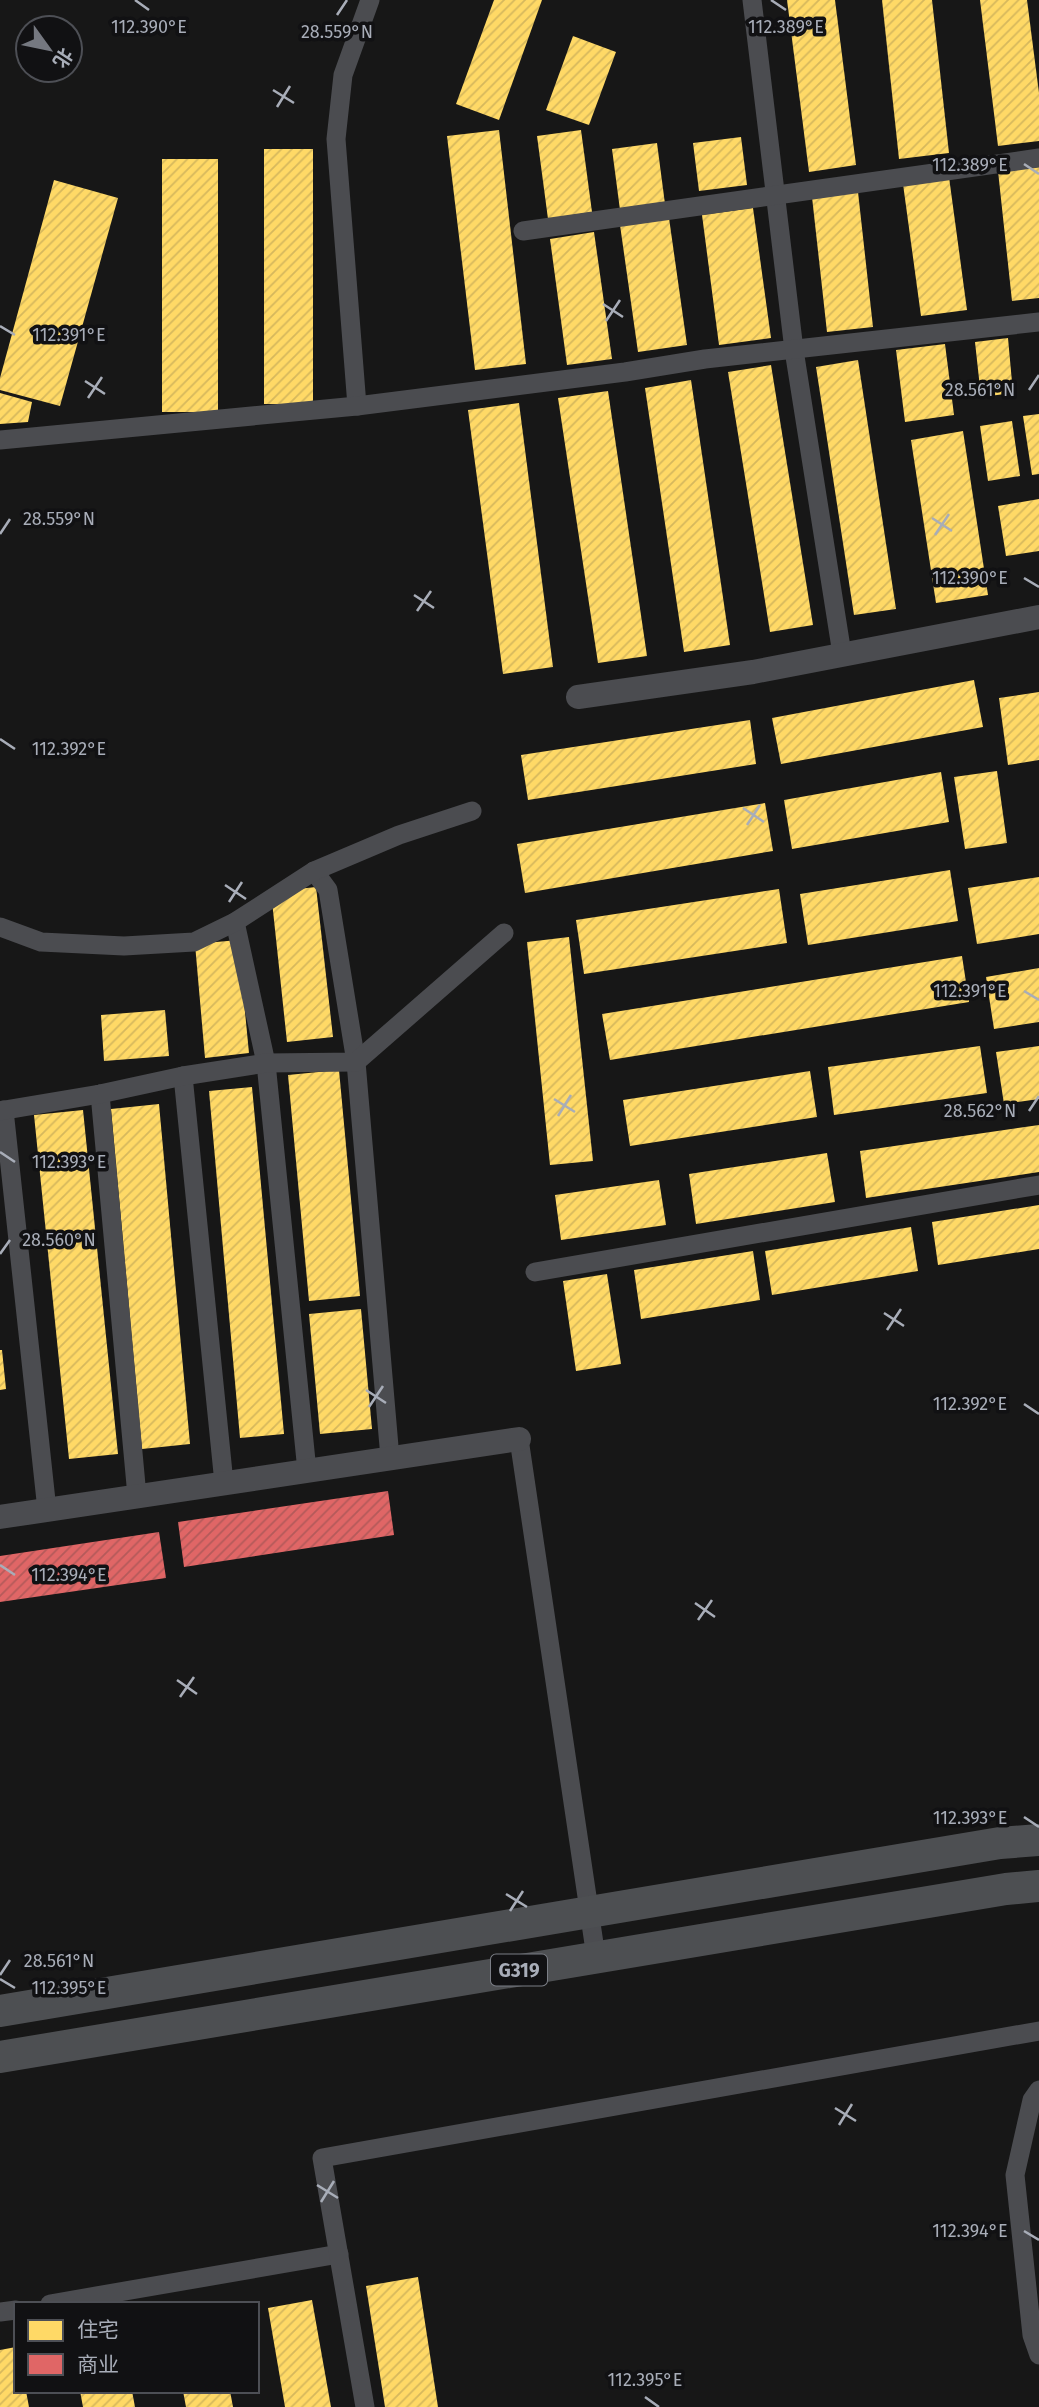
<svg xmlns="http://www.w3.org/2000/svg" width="1039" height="2407" viewBox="0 0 1039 2407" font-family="'Fira Sans','Noto Sans SC',sans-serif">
	<defs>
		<pattern id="homes-hatch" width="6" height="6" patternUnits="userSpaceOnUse" patternTransform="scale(1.75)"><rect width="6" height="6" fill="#ffd966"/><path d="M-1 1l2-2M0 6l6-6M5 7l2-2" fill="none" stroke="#d6b85d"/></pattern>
		<pattern id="shops-hatch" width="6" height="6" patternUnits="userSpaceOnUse" patternTransform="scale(1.75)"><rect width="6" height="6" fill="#e06666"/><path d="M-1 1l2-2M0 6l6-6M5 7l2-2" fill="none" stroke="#b45a5a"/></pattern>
	</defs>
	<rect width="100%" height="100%" fill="#171717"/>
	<g fill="url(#homes-hatch)">
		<path d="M494 0H542L499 120 456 104Z"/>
		<path d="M787 0H835L856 165 809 172Z"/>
		<path d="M882 0H932L949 153 899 159Z"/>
		<path d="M980 0H1027L1039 93V141L998 146Z"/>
		<path d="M573 36 616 52 589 125 546 110Z"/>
		<path d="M499 130 526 364 475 370 447 136Z"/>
		<path d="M581 130 592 212 548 219 537 136Z"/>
		<path d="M741 137 747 185 699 191 693 143Z"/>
		<path d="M657 143 665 204 620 210 612 149Z"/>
		<rect x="264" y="149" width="49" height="255"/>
		<rect x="162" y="159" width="56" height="253"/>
		<path d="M1039 167V298L1012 301 998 171Z"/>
		<path d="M949 177 967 310 921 316 903 184Z"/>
		<path d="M54 180 118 198 60 406 0 390V378Z"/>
		<path d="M858 192 873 327 827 332 812 197Z"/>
		<path d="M753 208 771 338 719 345 702 215Z"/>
		<path d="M669 218 687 345 638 352 620 225Z"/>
		<path d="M594 232 612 359 567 365 550 239Z"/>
		<path d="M1008 338 1013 393 981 397 975 342Z"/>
		<path d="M945 344 954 415 905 422 896 350Z"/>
		<path d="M858 360 896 609 854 615 816 367Z"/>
		<path d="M771 365 813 625 770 632 728 372Z"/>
		<path d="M691 380 730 645 684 652 645 388Z"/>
		<path d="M608 391 647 656 598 663 558 398Z"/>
		<path d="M0 393 32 402 28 422 0 424Z"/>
		<path d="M519 403 553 667 503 674 468 410Z"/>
		<path d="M1039 414V474L1032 475 1023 416Z"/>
		<path d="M1012 421 1020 476 988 481 980 426Z"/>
		<path d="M963 431 988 595 936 603 911 440Z"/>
		<path d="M1039 499V551L1006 556 998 506Z"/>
		<path d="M974 680 983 727 781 764 772 718Z"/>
		<path d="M1039 692V760L1008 765 999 698Z"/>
		<path d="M750 720 756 764 528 800 521 755Z"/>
		<path d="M997 771 1007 843 965 849 954 777Z"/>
		<path d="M941 772 949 822 792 849 784 800Z"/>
		<path d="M765 803 773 851 525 893 517 844Z"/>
		<path d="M950 870 958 921 808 945 800 894Z"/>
		<path d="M1039 877V934L977 944 968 888Z"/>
		<path d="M316 887 333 1037 287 1042 271 892Z"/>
		<path d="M779 889 787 943 584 974 576 920Z"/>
		<path d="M569 937 593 1161 550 1165 527 942Z"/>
		<path d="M238 940 249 1053 205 1058 195 944Z"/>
		<path d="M962 956 969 1002 610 1060 602 1014Z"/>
		<path d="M1039 968V1022L994 1029 986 977Z"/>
		<path d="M165 1010 169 1056 104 1061 101 1015Z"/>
		<path d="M980 1046 987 1093 834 1115 828 1067Z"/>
		<path d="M1039 1046V1099L1004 1104 996 1052Z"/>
		<path d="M339 1070 360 1296 309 1301 288 1075Z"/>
		<path d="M810 1071 817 1117 630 1146 623 1100Z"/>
		<path d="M252 1087 284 1434 240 1438 209 1091Z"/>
		<path d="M159 1104 190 1444 142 1449 111 1109Z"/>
		<path d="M83 1110 118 1454 69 1459 34 1115Z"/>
		<path d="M1039 1125V1172L866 1198 860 1151Z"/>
		<path d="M827 1153 835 1202 696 1224 689 1174Z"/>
		<path d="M659 1180 666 1225 561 1240 555 1195Z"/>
		<path d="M1039 1205V1249L938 1265 932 1222Z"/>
		<path d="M911 1227 918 1271 772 1295 765 1251Z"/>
		<path d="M753 1251 760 1300 641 1319 634 1270Z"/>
		<path d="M607 1274 621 1364 576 1371 563 1281Z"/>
		<path d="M361 1309 372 1429 320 1434 309 1314Z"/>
		<path d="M0 1350H2L6 1389 0 1390Z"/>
		<path d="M418 2277 438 2407H385L366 2286Z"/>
		<path d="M312 2300 331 2407H285L268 2308Z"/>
		<path d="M16 2347V2391H26L29 2407H0V2350Z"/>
		<path d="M80 2391H132L135 2407H83Z"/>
		<path d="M183 2391H230L233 2407H186Z"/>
	</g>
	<g fill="url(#shops-hatch)">
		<path d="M388 1491 394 1535 184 1567 178 1522Z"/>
		<path d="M159 1532 166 1578 0 1602V1556Z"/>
	</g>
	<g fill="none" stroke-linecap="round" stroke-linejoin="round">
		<g stroke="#4b4c50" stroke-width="19">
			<path d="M752 0 794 350 842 654"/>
			<path d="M523 231 1039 158"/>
			<path d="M357 406 336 139 343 75 370 0"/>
			<path d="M0 440 357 406 625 372 705 359 1039 322"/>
			<path d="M314 871 328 890 356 1062 390 1458"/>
			<path d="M235 922 266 1063 307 1471"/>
			<path d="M0 927 41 942 124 946 194 942 235 922 314 871 399 835 472 811"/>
			<path d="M183 1076 224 1483"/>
			<path d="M100 1094 137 1496"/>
			<path d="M4 1110 47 1510"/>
			<path d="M0 1111 100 1094 183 1076 266 1063 356 1062 504 933"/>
			<path d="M535 1272 1039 1185"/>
			<path d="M519 1439 596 1957"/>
			<path d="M1039 2090 1032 2100 1015 2175 1032 2335 1039 2355"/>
			<path d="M50 2304 339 2254"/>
			<path d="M0 2312 16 2310"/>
			<path d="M365 2407 322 2158 1039 2031"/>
		</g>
		<g stroke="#4b4c50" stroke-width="24">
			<path d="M578 697 753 672 1039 617"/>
			<path d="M0 1517 519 1439"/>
		</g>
		<g stroke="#4d4f52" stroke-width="32">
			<path d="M0 2011 1000 1843 1039 1840"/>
			<path d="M0 2057 1006 1889 1039 1886"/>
		</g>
	</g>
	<path fill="none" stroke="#a8adb8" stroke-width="2.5" d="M135 0 149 10M771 0 786 10M337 15 347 0M273 90 294 103M277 107 290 86M1024 164 1039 174M603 304 623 317M606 321 620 300M0 326 15 335M85 381 105 394M1029 390 1039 375M88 398 102 377M932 518 952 531M0 534 10 519M935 535 949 514M1024 578 1039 587M414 595 434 608M417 611 431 591M0 739 15 749M743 808 764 822M747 825 760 805M225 885 246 899M229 902 242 882M1024 991 1039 1000M554 1099 575 1112M1029 1111 1039 1096M558 1116 571 1095M0 1152 15 1162M0 1254 10 1240M884 1313 904 1326M887 1330 901 1309M366 1390 386 1403M1024 1404 1039 1414M369 1407 383 1386M0 1565 15 1575M695 1603 715 1617M698 1620 712 1600M177 1680 197 1694M180 1697 194 1677M1024 1817 1039 1827M506 1894 527 1907M510 1911 523 1891M0 1975 10 1960M0 1979 15 1988M835 2108 856 2121M839 2125 852 2104M317 2185 338 2198M321 2202 334 2181M1024 2231 1039 2240M645 2397 659 2407"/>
	<g text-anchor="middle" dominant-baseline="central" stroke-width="7" stroke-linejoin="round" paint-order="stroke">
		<rect fill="#111113" stroke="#7b7e86" stroke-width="2" x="491" y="1954.5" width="56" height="31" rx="5"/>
		<g font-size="19" font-weight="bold" fill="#a8adb8">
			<text x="519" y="1970">G319</text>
		</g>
	</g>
	<g font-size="18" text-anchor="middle" fill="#a8adb8" stroke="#111113" stroke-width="7" stroke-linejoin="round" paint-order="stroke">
		<text x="149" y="33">112.390°E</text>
		<text x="786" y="33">112.389°E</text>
		<text x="337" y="38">28.559°N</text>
		<text x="970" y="171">112.389°E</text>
		<text x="69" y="341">112.391°E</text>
		<text x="980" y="396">28.561°N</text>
		<text x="59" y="525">28.559°N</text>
		<text x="970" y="584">112.390°E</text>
		<text x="69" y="755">112.392°E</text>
		<text x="970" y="997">112.391°E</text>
		<text x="980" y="1117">28.562°N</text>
		<text x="69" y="1168">112.393°E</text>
		<text x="59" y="1246">28.560°N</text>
		<text x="970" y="1410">112.392°E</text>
		<text x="69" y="1581">112.394°E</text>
		<text x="970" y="1824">112.393°E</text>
		<text x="59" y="1967">28.561°N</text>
		<text x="69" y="1994">112.395°E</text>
		<text x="970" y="2237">112.394°E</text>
		<text x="645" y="2386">112.395°E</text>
	</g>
	<rect x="14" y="2302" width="245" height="91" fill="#111113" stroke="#4d4f55" stroke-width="2"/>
	<rect x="28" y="2320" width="35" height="21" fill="#ffd966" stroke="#4d4f55" stroke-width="2"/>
	<text x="77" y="2337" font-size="21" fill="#a8adb8">住宅</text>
	<rect x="28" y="2354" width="35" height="21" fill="#e06666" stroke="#4d4f55" stroke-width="2"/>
	<text x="77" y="2372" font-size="21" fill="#a8adb8">商业</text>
	<g transform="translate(49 49) rotate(123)"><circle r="33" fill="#111113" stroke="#4d4f55" stroke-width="2"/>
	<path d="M0-5L12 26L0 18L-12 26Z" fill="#757880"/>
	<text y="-10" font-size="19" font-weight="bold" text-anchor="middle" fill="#a8adb8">北</text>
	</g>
</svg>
